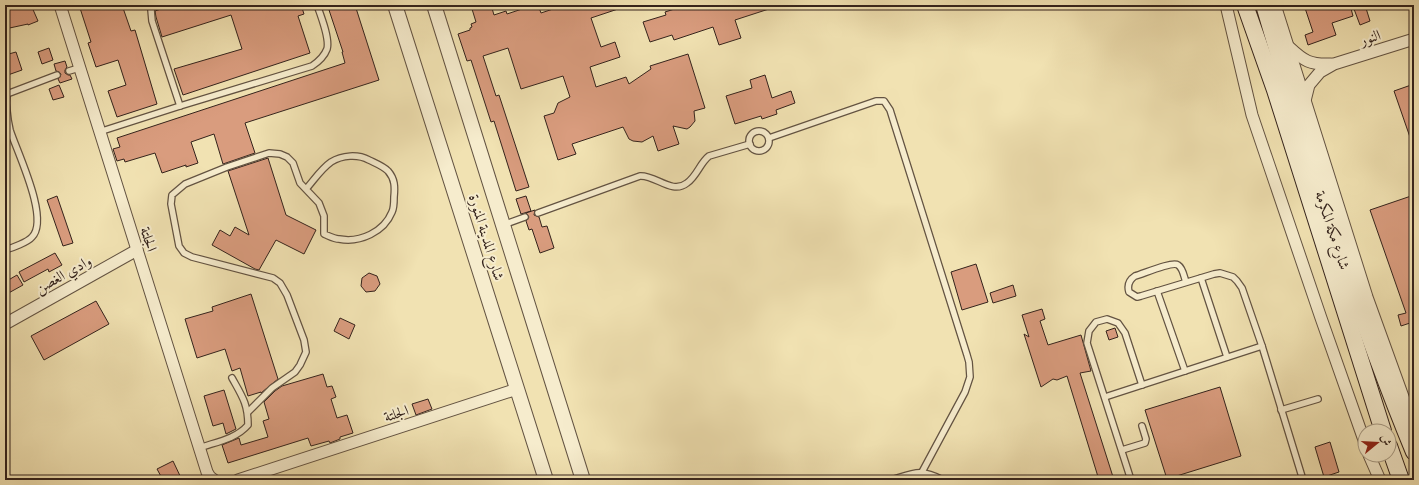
<svg xmlns="http://www.w3.org/2000/svg" width="1419" height="485" viewBox="0 0 1419 485" font-family="'EB Garamond',Amiri,serif">
	<rect width="100%" height="100%" fill="#f1e2b2"/>
	<filter id="stains"><feTurbulence type="fractalNoise" baseFrequency=".005" numOctaves="4"/><feColorMatrix values="0 0 0 0 .2 0 0 0 0 .09 0 0 0 0 .02 0 0 0 .5 -.17"/></filter>
	<radialGradient id="worn" r=".72"><stop offset=".6" stop-color="#630" stop-opacity="0"/><stop offset="1" stop-color="#630" stop-opacity=".3"/></radialGradient>
	<g fill="#d99c7e" stroke="#34231c">
		<path d="M5 5H31L38 21 28 25V24L5 29Z"/>
		<path d="M79 5H122L131 31 135 30 157 104 117 117 108 91 126 85 118 60 96 67 88 43 91 42Z"/>
		<path d="M173 5H301L304 14 298 16 310 53 183 95 174 69 242 49 231 15 162 37 156 17 155 11Z"/>
		<path d="M344 5H355L379 80 245 123 255 153 223 164 214 134 191 142 198 163 186 167V165L162 173 155 153 125 162 124 159 117 161 113 149 120 147 117 138 345 63 342 52H343L329 10Z"/>
		<path d="M485 5H491L494 15 506 11 507 14 534 5H538L541 13 565 5H624V7L591 18 601 47 615 42 620 57 590 67 596 87 626 77 629 84 651 69 650 66 688 54 705 108 694 111 695 121 690 127 687 129 673 126 679 144 658 151 653 136 642 142 633 141 629 139 623 127 572 144 576 154 558 160 544 116 554 113 558 103 570 97 563 76 521 89 508 48 483 56 496 96 499 95 529 187 516 191 494 121 491 122 471 60 467 61 458 34 470 30V28L472 27 471 24 476 22 472 9Z"/>
		<path d="M687 5H775V7L735 20 741 38 719 45 713 27 674 40 672 35 650 42 643 22 666 15 665 12Z"/>
		<path d="M1304 5H1350L1353 16 1332 23 1336 35 1308 45 1305 35 1313 32Z"/>
		<path d="M1365 5 1370 21 1360 25 1354 9Z"/>
		<path d="M49 48 53 60 42 64 38 52Z"/>
		<path d="M16 52 22 70 5 76V55Z"/>
		<path d="M65 61 67 67 65 70V73L68 75H70L72 79 60 83 58 79 60 77 61 74 59 72 56 71 54 64Z"/>
		<path d="M765 75 772 98 791 91 795 103 776 110 777 114 762 119 761 116 735 124 726 96 752 88 750 80Z"/>
		<path d="M1414 84V143H1412L1394 91Z"/>
		<path d="M59 85 64 97 53 100 49 89Z"/>
		<path d="M268 158 286 215 316 230 304 254 276 240 259 270 255 269 212 245 220 230 230 236 235 227 249 235 228 171Z"/>
		<path d="M1414 195V331H1412L1410 323 1401 326 1398 315 1406 313 1370 210Z"/>
		<path d="M57 196 73 243 63 246 47 200Z"/>
		<path d="M526 196 531 211 521 214 516 199Z"/>
		<path d="M535 210 534 215 539 217 542 227 547 226 554 248 540 253 532 229 529 230 526 221 529 217 526 213Z"/>
		<path d="M55 253 62 265 49 272 48 269 24 282 19 272Z"/>
		<path d="M976 264 988 302 962 310 951 272Z"/>
		<path d="M369 273 377 276 380 284 375 291 366 292 361 286 362 278Z"/>
		<path d="M17 275 23 285 5 295V282Z"/>
		<path d="M1013 285 1016 296 993 303 990 293Z"/>
		<path d="M251 294 278 379 261 393V392L248 396 240 368 232 371 225 349 197 358 185 319 213 311 212 307Z"/>
		<path d="M96 301 109 324 44 360 31 336Z"/>
		<path d="M1042 309 1045 319 1040 321 1048 345 1081 335 1091 371 1080 373 1114 480H1099L1067 376 1057 380 1053 379 1041 387 1024 334 1029 337 1022 315Z"/>
		<path d="M340 318 355 325 349 339 334 331Z"/>
		<path d="M1115 328 1118 337 1109 340 1106 331Z"/>
		<path d="M323 374 327 387 332 386 336 397 331 399 337 418 347 415 353 433 340 437V439L330 443 329 441 311 446 308 438 228 463 222 445 239 438 241 445 268 437 263 421 269 419 264 402 275 391 282 386Z"/>
		<path d="M1220 387 1241 456 1167 479 1145 410Z"/>
		<path d="M224 390 236 429 226 434 223 423 213 426 204 396Z"/>
		<path d="M428 399 432 409 416 415 412 404Z"/>
		<path d="M1330 442 1339 472 1324 477 1315 447Z"/>
		<path d="M173 461 182 480H163L157 469Z"/>
	</g>
	<g fill="none" stroke-linecap="round" stroke-linejoin="round">
		<g stroke="#635342" stroke-width="8">
			<g id="service">
				<path d="M154 5 151 10 152 21 180 106"/>
				<path d="M69 71 79 68"/>
				<path d="M5 93 7 94 57 75"/>
				<circle cx="759" cy="141" r="10"/>
				<path d="M99 132 180 106 312 66C318 62 324 57 327 49 330 39 321 16 317 5"/>
				<path d="M769 138 876 101H884L890 110 967 355 969 362 970 377 965 392 922 472"/>
				<path d="M538 213 640 176C656 175 672 195 687 183 697 176 700 163 709 156L750 144"/>
				<path d="M503 225 525 217"/>
				<path d="M5 250C12 248 28 242 32 237 50 219 17 152 10 130 7 117 6 106 7 94"/>
				<path d="M1201 278 1227 357"/>
				<path d="M1186 282C1184 277 1183 268 1178 265 1172 261 1143 274 1135 276 1129 280 1127 285 1129 292L1137 297 1141 296 1214 274 1220 273 1233 277 1237 281 1242 288 1262 346 1303 480"/>
				<path d="M1157 291 1185 371"/>
				<path d="M1105 397 1262 346"/>
				<path d="M1281 410 1318 399"/>
				<path d="M248 412 272 388 295 372 300 365 306 352 304 340 287 295 280 283 273 278 192 257 184 253 179 246 171 204 172 195 185 184 227 167 269 153 280 154 287 157 293 163 300 183 319 203 324 216V234C329 236 334 239 339 239 360 243 384 232 392 212 394 208 394 201 394 197 395 187 395 179 388 171 383 166 375 163 369 160 358 154 342 155 331 162 321 169 314 180 306 189"/>
				<path d="M199 448C216 442 236 439 248 425 248 404 242 396 232 378"/>
				<path d="M1122 450 1145 443 1146 439 1142 426"/>
				<path d="M891 480C914 473 920 468 943 480"/>
				<path d="M1131 480 1087 343 1089 331 1096 322 1107 319 1118 323 1125 333 1142 385"/>
			</g>
		</g>
		<g stroke="#635342" stroke-width="13">
			<g id="minor">
				<path d="M60 5 207 472 210 477 214 480"/>
				<path d="M1226 5 1252 115 1321 318 1365 443"/>
				<path d="M1275 5 1367 297 1414 427"/>
				<path d="M1289 47C1304 61 1310 65 1331 64"/>
				<path d="M1305 101 1309 85 1320 72 1334 64 1414 39"/>
				<path d="M5 324 137 250"/>
				<path d="M1369 455 1380 480"/>
				<path d="M238 480 517 389"/>
			</g>
		</g>
		<g stroke="#635342" stroke-width="16">
			<g id="tertiary">
				<path d="M395 5 546 480"/>
				<path d="M434 5 583 480"/>
			</g>
		</g>
		<g stroke="#34231c" stroke-width="18">
			<g id="secondary">
				<path d="M1245 5 1275 90 1383 431"/>
				<path d="M1264 5C1308 155 1354 307 1414 452"/>
				<path d="M1389 446 1401 480"/>
			</g>
		</g>
		<use href="#service" stroke="#f6eccd" stroke-width="5.5"/>
		<use href="#minor" stroke="#f6eccd" stroke-width="11"/>
		<use href="#tertiary" stroke="#f6eccd" stroke-width="14"/>
		<use href="#secondary" stroke="#f6eccd" stroke-width="16"/>
	</g>
	<g text-anchor="middle" dominant-baseline="central" stroke-width="4" stroke-linejoin="round" paint-order="stroke">
		<g font-size="15" fill="#34231c" stroke="#f6eccd">
			<text transform="translate(1370 37) rotate(-18)">النور</text>
			<text transform="translate(1333 230) rotate(72)">شارع مكة المكرمة</text>
			<text transform="translate(487 237) rotate(73)">شارع المدينة المنورة</text>
			<text transform="translate(149 239) rotate(72)">الجلتة</text>
			<text transform="translate(63 274) rotate(-29)">وادي الغصن</text>
			<text transform="translate(396 413) rotate(-18)">الجلتة</text>
		</g>
	</g>
	<rect width="1419" height="485" fill="none" stroke="#f1e2b2" stroke-width="20"/>
	<rect x="6" y="6" width="1407" height="473" fill="none" stroke="#34231c" stroke-width="2"/>
	<rect x="10" y="10" width="1399" height="465" fill="none" stroke="#34231c"/>
	<g transform="translate(1377 443) rotate(72)"><circle r="19" fill="#f6eccd" stroke="#a89c86"/>
	<path d="M0-3L7 15L0 10L-7 15Z" fill="#8f2418"/>
	<text y="-6" font-size="11" font-weight="bold" text-anchor="middle" fill="#34231c">ش</text>
	</g>
	<rect width="100%" height="100%" filter="url(#stains)"/>
	<rect width="100%" height="100%" fill="url(#worn)"/>
</svg>
